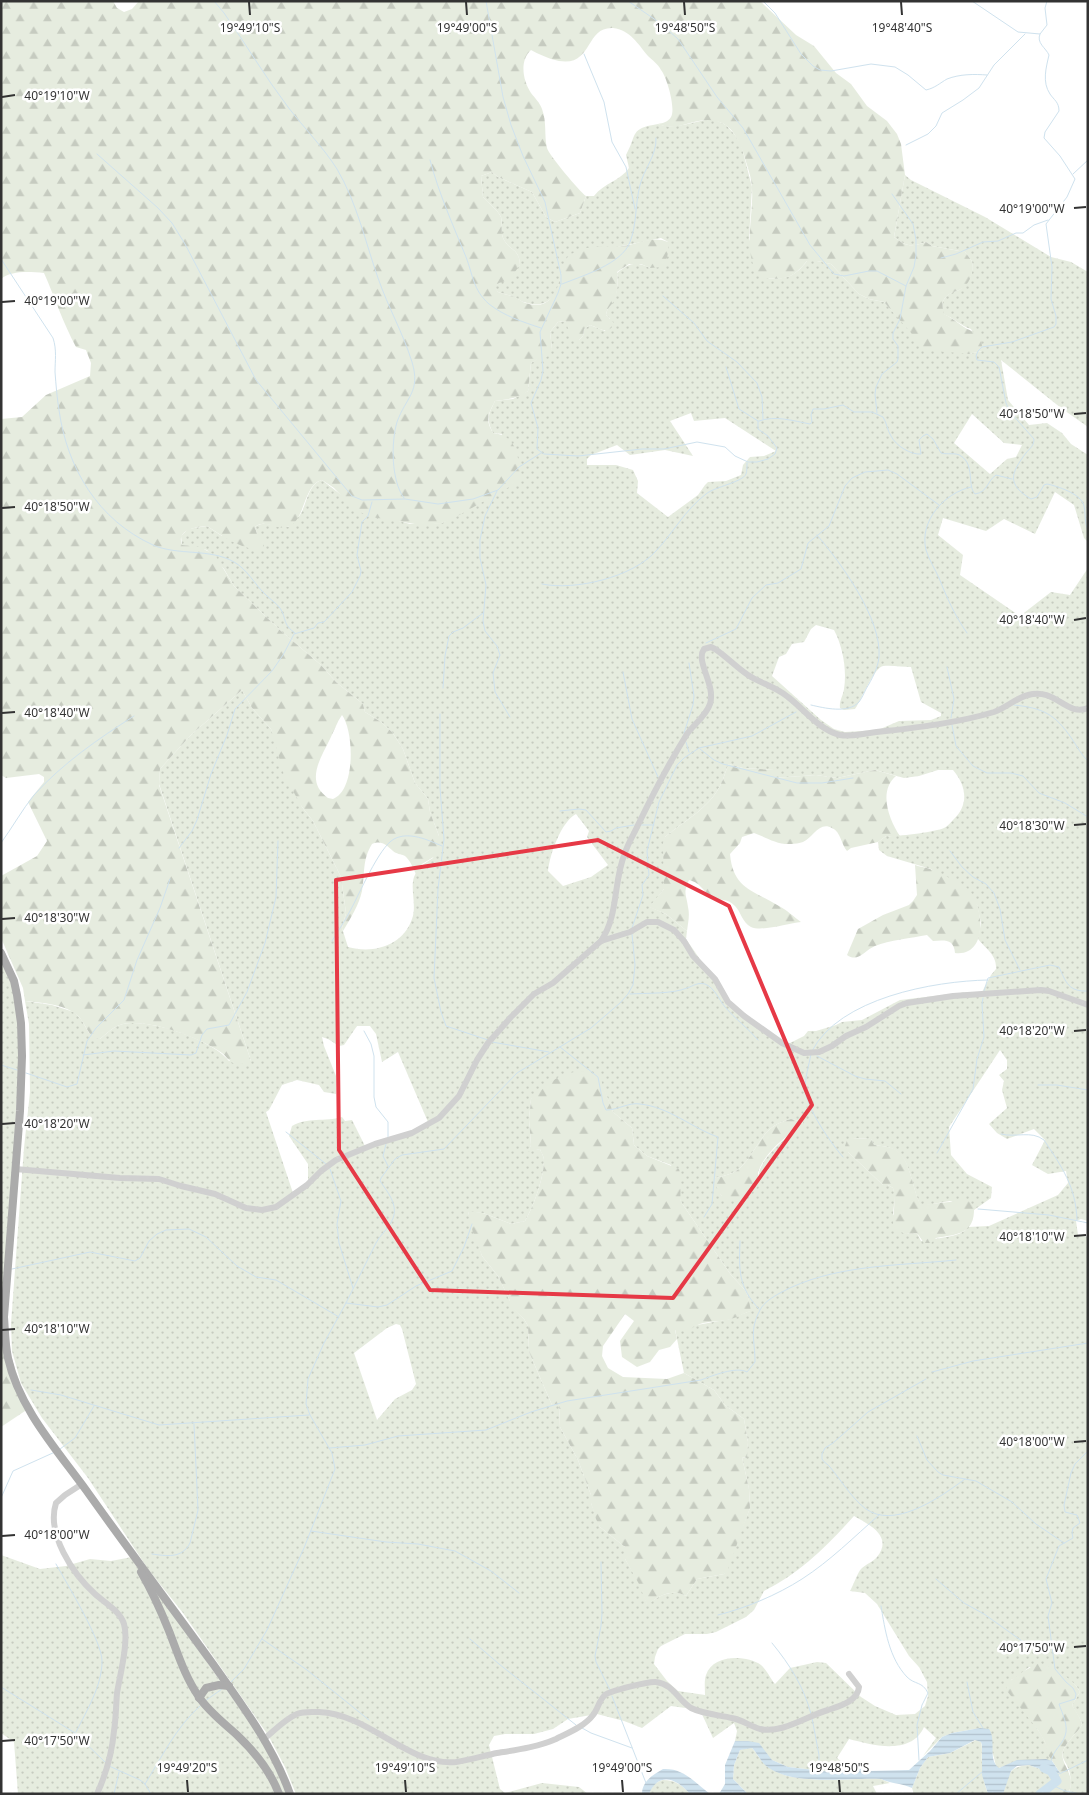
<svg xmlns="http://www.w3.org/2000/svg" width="1089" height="1795" viewBox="0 0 1089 1795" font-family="'Noto Sans',sans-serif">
	<defs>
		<pattern id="grass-dots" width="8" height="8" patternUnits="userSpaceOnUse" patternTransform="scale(1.25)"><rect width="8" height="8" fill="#e6ecdf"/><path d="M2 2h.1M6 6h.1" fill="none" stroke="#c6cbc0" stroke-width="1.8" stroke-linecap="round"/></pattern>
		<pattern id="forest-firs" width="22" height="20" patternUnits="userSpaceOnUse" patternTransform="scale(1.25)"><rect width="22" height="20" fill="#e6ecdf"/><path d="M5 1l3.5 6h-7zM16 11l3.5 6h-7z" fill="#c6cbc0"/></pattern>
		<pattern id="water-rules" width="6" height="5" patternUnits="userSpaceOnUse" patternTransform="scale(1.25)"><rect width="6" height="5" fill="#cfe2ee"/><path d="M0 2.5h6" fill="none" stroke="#b2c2cd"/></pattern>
	</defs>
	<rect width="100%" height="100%" fill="#fff"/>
	<g fill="url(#grass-dots)" fill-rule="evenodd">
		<path d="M713 119 726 125 735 135 741 144 752 187 749 239 769 279C788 279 795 276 807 261H817L831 264 859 294 869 299 884 302 896 315 969 354 982 351 971 329C961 326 954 318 943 314 943 309 941 302 945 298 948 293 954 292 959 290 967 287 975 271 972 262 971 259 967 255 965 252L932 246 926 242C911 247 907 247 894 237L905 175 911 180 985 217 1051 257 1071 262 1088 272V427L1061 408 1001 360 1008 400 1029 425 1047 423 1062 433 1071 444 1088 455V542L1084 538 1074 505 1055 492 1035 534 1004 519 986 531 943 518 938 535 963 555 960 575 1020 616 1051 592 1070 595 1088 568V1221L1081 1219 1076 1221 1078 1235 1088 1237V1794H1068C1072 1787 1071 1777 1069 1770 1067 1763 1061 1759 1063 1751 1066 1742 1077 1733 1082 1725 1081 1718 1075 1712 1072 1705L1080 1692C1074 1676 1045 1672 1029 1667L1018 1677 1011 1680 1009 1693C1020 1705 1039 1728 1045 1742 1048 1749 1049 1755 1052 1761 1036 1756 1014 1762 999 1768L996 1766 993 1754 980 1728 952 1733 942 1737 923 1756 936 1738 924 1727C911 1756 872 1745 849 1739L837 1758 846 1765 852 1766 832 1772 788 1767 772 1760 744 1741H735L737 1731 734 1723 713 1738 700 1710 671 1706 642 1728 624 1721 597 1714 568 1719 553 1729 534 1734H505L494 1736 489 1745 500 1789 505 1793 542 1783 579 1787 588 1794H296L285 1767 268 1735 183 1613 148 1569 88 1478 42 1418 21 1383 12 1351 11 1324 24 1148 30 1092 29 1024 25 1001 52 1005 74 1012 81 1019 89 1033 100 1039C107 1033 114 1026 123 1024 149 1018 213 1040 229 1061H251L159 784 160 769 191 735 242 690 252 708 271 729 302 807 313 821 341 877 346 913 342 928 348 947C373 954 403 946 412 919 417 906 410 889 414 877 418 867 425 863 433 858L439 836 430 812 428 799 415 783 403 749 392 732 381 722 365 712 363 704 336 682 321 665 281 631 234 586 224 569 207 550 182 545 181 536 188 529 207 526 222 536 257 534 255 527C264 519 277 528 288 527 292 523 297 519 300 515 307 504 308 484 322 480L340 494 395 520 410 524 442 523 475 505 502 434 493 433C486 419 488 415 495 401L513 399 528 391 531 363 552 349 550 332 558 322 565 321 579 340 583 336 584 329 590 325 605 331 610 319 606 315C607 308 610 307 613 301 618 293 618 281 617 273 630 263 635 261 650 268L668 249V242L661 238 568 257C562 267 561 277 558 287 553 303 539 308 524 302 520 301 517 298 513 296 508 295 503 294 498 292L494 287 520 265C519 248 511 252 504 240 500 233 503 226 501 217 498 210 488 203 483 197L481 176 492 172 498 177 532 192 546 217 555 222 580 213 586 196H594C604 183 620 181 629 168L626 155C638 133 629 129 658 124 675 131 695 120 713 119ZM691 413 694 421 725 418 776 451 764 456 750 457 743 465 741 475 726 481 708 482 705 485 698 495 668 517 637 493 638 481 633 470 616 465H587V459L591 455 617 445 630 455 665 450 693 456 670 421ZM972 414 1004 443 1022 445 1016 457 1007 459 990 474 954 443ZM816 625 834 630C843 647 847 670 844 689 843 696 839 701 840 708L844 710 855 709C862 699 873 669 883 666 892 665 903 667 911 667L921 702 941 713V716L931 720 899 721 878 730 845 732 834 729 821 720 772 676 779 657 786 654 792 644 804 642 811 629ZM729 764 743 768 774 770V778L816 775 837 778 875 770 904 778 919 776 938 770H953C967 786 969 806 953 820 950 823 947 827 944 828 935 832 896 837 886 836L878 842 879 850 887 856 931 869 977 905 981 923 978 939C986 949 997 955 996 969L991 975 982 992H968L900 1000 862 1020 842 1022 836 1025 816 1031H808L804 1036 786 1045 729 1001 686 939 687 931 666 914 650 907 664 889 665 837C684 821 708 809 720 786 724 779 725 771 729 764ZM576 814 589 831 587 837 608 865 591 877 563 886 548 871C550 854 561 822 576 814ZM357 1026H370L376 1034 382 1062 398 1052 428 1122 403 1137 365 1146 352 1120 345 1121 342 1117C325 1122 307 1117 292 1126L289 1136 308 1164V1187L294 1196 266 1112 269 1110 282 1085 297 1080 319 1085 324 1092 336 1094V1076L324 1046 322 1037 328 1039 339 1046 344 1045ZM1000 1050 1007 1060V1069L999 1075 1004 1081 1002 1090 1007 1108 989 1124 997 1133 1007 1139 1034 1129 1045 1140 1032 1165 1048 1174 1066 1171 1068 1183 1058 1195 989 1226 968 1227C962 1238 933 1238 921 1241L917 1233 906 1234 893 1214 895 1196 893 1188 888 1185H883L848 1152 852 1138 871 1139 874 1145C881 1146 887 1146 893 1149 911 1156 912 1191 921 1206L950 1201 974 1207V1210L991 1198 992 1187 967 1174 951 1155 949 1127ZM598 1075 613 1112 632 1128 634 1145 647 1156 671 1165 681 1202 731 1275 745 1290 748 1296 750 1311 730 1319 675 1329 684 1373 714 1390 725 1405 744 1419 748 1442 746 1458 742 1457 749 1489 750 1508 724 1574 697 1579 686 1596C672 1588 659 1596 647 1604L640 1584 625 1559V1547L600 1527 591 1503V1495L578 1460 560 1427 559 1403 552 1405 529 1352 528 1326 524 1319 511 1306 510 1301 498 1276 482 1256 468 1212 483 1213 511 1224 525 1221C534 1206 544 1177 544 1160 544 1156 541 1153 540 1149L529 1151 531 1145 529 1119 531 1099ZM791 1119 803 1122C790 1136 754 1160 759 1181 744 1197 743 1207 721 1195L715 1178C723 1176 734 1174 740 1168 760 1149 760 1126 791 1119ZM396 1324 400 1325 402 1329 416 1384 412 1390 395 1399 377 1420 354 1353 387 1328ZM854 1516C868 1524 894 1536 877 1557 873 1562 866 1564 861 1569 857 1574 854 1584 850 1591L865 1593 877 1604 909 1656 919 1667 927 1682 928 1696 925 1706 915 1714 896 1715 875 1706 861 1697 826 1663 817 1662 790 1668 775 1684C770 1678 767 1670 761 1665 746 1655 713 1654 706 1675 704 1681 705 1689 705 1695L678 1691 667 1681 654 1664 655 1657 658 1649 661 1646 685 1634H707L716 1632 746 1617 754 1610 764 1591C800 1573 827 1546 854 1516Z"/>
		<path d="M1 957 16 990 21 1024 4 1334H1Z"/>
		<path d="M1 1555 40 1569 66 1566 90 1559 111 1561 132 1557 253 1727 268 1752 288 1794H18L14 1742 1 1733Z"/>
		<path d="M976 1740 981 1742C983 1749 981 1755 982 1762 983 1773 984 1784 988 1794H914L912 1788 920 1768 928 1757 950 1753Z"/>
		<path d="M747 1748H752C756 1752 759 1759 764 1763 787 1788 850 1777 881 1779L890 1783 873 1786 877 1794H748L733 1779 734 1765 740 1750Z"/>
		<path d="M1029 1765 1051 1773H1060L1058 1779 1053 1786 1048 1785 1034 1794H1003C1009 1775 1007 1767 1029 1765Z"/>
		<path d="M663 1780C675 1780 682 1785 690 1794H649C652 1786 655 1782 663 1780Z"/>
	</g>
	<g fill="url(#forest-firs)" fill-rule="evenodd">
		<path d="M1 1H113L117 8 124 12 132 9 139 1H760L796 35 814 46 836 73 851 84 867 106 887 121 897 134 901 144 905 175 894 237C907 247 911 247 926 242L932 246 965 252C967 255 971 259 972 262 975 270 969 284 963 288 957 292 949 292 945 298 941 303 943 309 944 314 952 318 954 320 961 325 973 334 983 331 982 351L969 354 926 350 884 302 869 299 859 294 831 264 817 261H807C791 280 785 280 760 278 741 251 754 219 752 189 752 178 747 166 744 155 740 143 735 131 724 124 700 111 681 134 658 124 663 123 668 122 671 117 676 109 667 77 661 70 658 64 652 60 648 56 638 44 630 30 613 28 579 26 598 86 531 50 519 61 523 81 531 93 535 98 540 103 542 109 547 122 544 135 547 148 549 155 580 192 586 196L580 213 555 222 546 217 532 192 498 177 492 172 481 176 483 197C488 203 498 210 501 217 503 226 500 233 504 240 511 252 519 248 520 265L509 280 499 283 495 287 498 292C503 294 508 295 513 296 516 297 519 300 523 302 545 311 556 298 560 278 562 271 563 262 568 257 583 243 605 248 623 246 637 244 654 235 668 242 669 251 668 259 662 267L650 268 641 264H629L617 272C618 281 618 293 614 301 610 307 607 308 606 315L615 324C606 335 602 329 590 325L584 329 583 336 579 340H573L565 321 558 322 550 332 552 349 547 357 538 359 531 363 528 391C518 399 507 399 495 401 488 415 485 419 493 433 518 436 518 457 521 478L518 482 454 518 442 523 421 525 372 517 362 513 353 508 334 488 322 480C306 484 305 511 295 522 281 537 267 516 255 527L257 534 264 541V547L260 550C241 549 222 536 207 526 195 527 176 530 182 545L200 547 215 555 234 586 281 631 321 665 336 682 363 704 365 712 381 722 392 732 403 749 415 783 428 799 430 812 439 836 442 852 422 864 416 874C413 868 410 860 405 856 401 854 396 854 393 851 386 845 382 840 372 844 362 860 365 874 362 891 359 905 350 919 343 931L342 928 346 913 341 877 313 821 302 807 284 775 271 729 252 708 242 690 191 735 160 769 159 785 251 1061 244 1064 233 1063C229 1061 226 1056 222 1053 201 1038 148 1018 123 1024 114 1026 107 1033 100 1039L93 1038C88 1032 85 1025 80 1018 68 1004 42 1003 25 1001L23 988 1 938V876L37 856 47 841 28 802 44 782V777L39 774 6 778 1 775V419L22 417 46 395 90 376 91 363 86 350 76 347C63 323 55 298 44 273 30 272 12 270 1 279ZM342 715C354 731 356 790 333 799L328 798C305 782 320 759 330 739 334 731 337 722 342 715Z"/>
		<path d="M729 764 743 768 775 770 774 778 816 775 837 778 875 770 896 776C878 791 889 820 900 836H886L878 842 851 848 847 851C841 844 841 832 832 828 819 821 813 838 803 842 800 843 794 844 791 844 777 845 766 837 754 833L742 837 740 843 730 854C733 889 753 890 779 906 787 910 794 917 801 922 789 923 762 932 751 927 742 922 741 912 735 906 727 898 722 901 714 898 703 893 702 883 689 880 683 894 686 893 688 907 690 915 688 923 687 931L666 914 649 907 664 889 663 843 665 837C684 821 708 809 720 786 724 779 725 771 729 764Z"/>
		<path d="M915 865C920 867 925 867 930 869 936 871 965 885 968 889 984 905 989 957 955 953 954 939 945 940 933 941L927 935C912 938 889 940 875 946 865 950 858 963 847 955L858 929 883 915 909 905 913 901 917 895Z"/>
		<path d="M583 1071 599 1075 613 1112 632 1128 634 1145 647 1156 679 1169C683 1182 679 1190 681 1202L731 1275 745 1290 748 1296 751 1311C744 1313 738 1317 731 1319 717 1323 700 1319 689 1331L675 1330 677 1339 670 1347 659 1350 650 1362 637 1367 622 1357 620 1341 634 1321 625 1314 603 1346 602 1356 608 1368 623 1377 667 1379 684 1373 714 1390 725 1405 744 1419 748 1442 747 1458 742 1457 749 1489 750 1508 728 1569 724 1574 697 1579 686 1596C672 1588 658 1596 647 1605L639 1584 625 1559V1547L600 1527 596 1519 591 1503V1495L578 1460 560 1427 559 1404 552 1405 529 1352 528 1326 524 1319 510 1306V1301L498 1276 482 1256 470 1224 468 1211 483 1213 511 1224 525 1221C534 1206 544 1177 544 1160 544 1156 541 1153 540 1149L528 1152 531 1145 529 1119 531 1099C550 1083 557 1073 583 1071Z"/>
		<path d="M791 1119 803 1122V1126L799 1131C785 1133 761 1159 758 1173 758 1177 759 1181 759 1185 754 1190 747 1198 740 1200 725 1205 715 1191 715 1178 723 1176 734 1174 740 1168 760 1149 760 1126 791 1119Z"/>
		<path d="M852 1138 871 1139 874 1145C881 1146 887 1146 894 1149 911 1156 912 1191 921 1205L968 1200 974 1207C975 1235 957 1234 936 1238L931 1243H924L917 1233 906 1234 893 1229C893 1215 896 1201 893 1188L888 1185H883L848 1152 845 1146 847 1140Z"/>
		<path d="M1 1334H4L28 1409 1 1427Z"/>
		<path d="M1039 1663C1052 1666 1076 1681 1080 1692L1072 1705C1076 1712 1081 1718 1082 1725 1077 1733 1066 1742 1063 1751 1059 1765 1078 1774 1068 1794H1034C1038 1791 1041 1787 1045 1786 1056 1783 1056 1786 1060 1773L1047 1753 1045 1742 1038 1730 1007 1691 1006 1685C1011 1679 1031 1666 1039 1663Z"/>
	</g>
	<g fill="url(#water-rules)">
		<path d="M980 1728 989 1729C997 1740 987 1759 999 1768L1017 1760 1046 1759 1052 1761 1060 1773H1051L1029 1765 1017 1766 1011 1771 1003 1794H988L982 1775V1745L981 1742 975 1740 950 1753 928 1757 920 1768 912 1788C902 1783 891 1784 881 1779 850 1777 787 1788 763 1763 759 1758 756 1752 752 1748L740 1750 734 1765 733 1779 748 1794H719L725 1784V1765L735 1741H748L759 1743 772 1760 788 1767 832 1772 852 1766 870 1771 909 1770 930 1751 942 1737 952 1733Z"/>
		<path d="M663 1769C684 1768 694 1782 710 1794H690C677 1779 659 1771 649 1794H642C642 1781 653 1775 663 1769Z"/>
	</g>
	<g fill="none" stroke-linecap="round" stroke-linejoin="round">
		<g stroke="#cfe2ee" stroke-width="1">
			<path d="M214 1 224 13C246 44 265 77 288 107 304 128 323 147 337 169 357 203 365 241 378 278 388 307 403 333 412 362 421 392 406 397 397 422 391 442 391 481 404 498"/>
			<path d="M486 1 503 97 511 125 523 156 545 202 561 275V284L558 293 540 332 543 371 541 380 531 403 538 428 537 449 544 454 578 456 642 449H664L697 442 725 447 735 456 748 462H757L768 459 775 454 777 448 768 436 758 429V421"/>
			<path d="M628 1 660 23 678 39 717 97 743 128 810 245 834 274 844 276 869 271H877L906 286"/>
			<path d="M763 1 775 13 801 54 813 66 820 70 831 71 871 64 895 67 908 75 926 90C935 88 940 83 947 79 960 74 974 74 987 75"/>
			<path d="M972 1 1018 32 1040 34 1047 25 1045 8 1047 1"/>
			<path d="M1040 34C1036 43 1046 48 1049 55 1046 68 1042 82 1050 94 1054 100 1059 102 1059 111L1045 132 1044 138 1060 156 1075 179 1067 197 1046 224 1052 267 1051 299 1056 316V324L1054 327 1012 342 982 347 978 351 976 356 977 360 994 362 999 367 1006 403 1010 412 1034 439C1034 446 1030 448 1026 453 1011 473 1006 484 1031 499L1037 497 1044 485 1047 484C1057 486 1082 494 1084 506 1086 514 1084 523 1088 530"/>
			<path d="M584 54 604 102 612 142 626 167 635 209"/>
			<path d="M906 145 928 134 936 126 942 113 963 100 979 88 994 65 1025 34"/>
			<path d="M97 154 158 208 172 223 185 244 256 380 352 496 362 500 405 499 438 504 473 499 498 490 519 467 541 453"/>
			<path d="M430 160C439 194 453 225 466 257 473 275 473 290 489 304 504 316 523 322 541 328"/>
			<path d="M1073 174 1088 160"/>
			<path d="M941 258 956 254 983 242 998 241 1016 233H1023L1034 225 1048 220"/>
			<path d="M1 259 53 338C57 350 55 361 55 372 56 385 57 398 59 410 67 468 98 520 153 545 178 556 210 548 234 562 247 569 255 585 266 595 270 599 276 603 280 608 287 619 282 624 295 633"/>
			<path d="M562 284C582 276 622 264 630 242 637 224 635 204 640 185 644 169 657 155 656 138"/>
			<path d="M663 296 694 323 707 341 737 362 757 383 762 397 763 419"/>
			<path d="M726 367 739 409 758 421"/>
			<path d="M877 413 875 394 876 387 882 374 897 362 898 359V346L893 339V333L900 319 906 286 914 267 916 255V240L913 224 892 194"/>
			<path d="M759 421C775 415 794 421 810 424L812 422 811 415 813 409H824L843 405 854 412H872L883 417C887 423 887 430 891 436 896 446 911 455 921 454L919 440 923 436 927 434 933 439 941 453C947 455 956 452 961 456 975 465 967 486 975 494 988 492 987 481 996 475L1012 479"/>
			<path d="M497 491 485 516 480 540V558L486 585 483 621 485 631 497 646 500 655 493 673 495 692 510 717"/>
			<path d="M542 584C575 591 633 577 656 551 673 533 685 510 706 494 714 487 743 482 746 474 747 471 747 466 747 463"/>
			<path d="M967 633C955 616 947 598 939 578 935 569 929 560 926 550 919 521 944 493 971 487"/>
			<path d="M706 643 736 629 752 598 766 585 778 583 801 569 808 543 829 526 845 486 852 478 865 472 888 470 897 474 939 505"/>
			<path d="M947 667 954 699 951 718"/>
			<path d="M623 672 632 719 658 777"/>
			<path d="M443 688 445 656 449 636 453 632 463 628 483 613"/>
			<path d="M811 705C824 708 848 714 859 702 862 698 864 693 866 689 872 679 878 668 879 657 882 619 841 563 817 535"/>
			<path d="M1014 705C1043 708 1055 714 1072 739 1077 746 1081 755 1088 761"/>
			<path d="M440 714V788L444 839 438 889 434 978 441 1012 446 1026 488 1040"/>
			<path d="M952 725 956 746 973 766 987 773H1011L1023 776 1039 793 1065 803 1088 817"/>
			<path d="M684 733 693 705 694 696 689 663"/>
			<path d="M686 742 689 752"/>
			<path d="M700 749 714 760 723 764 797 783H822L853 778"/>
			<path d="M560 811 579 809 586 810 606 832 611 831 616 828 634 825"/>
			<path d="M640 825H654"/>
			<path d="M1 843C12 828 22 810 34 795 63 763 98 739 134 716"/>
			<path d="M179 848 192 831 197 820 211 774 227 735 235 709 272 671 283 655 294 634 314 628 318 623 324 622 352 592 360 576 361 571 357 555 362 522 368 516 372 502"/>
			<path d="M950 851 962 867 973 877 986 884 994 893 1000 909 1005 940 1020 970"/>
			<path d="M632 928 643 895 642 885 649 875 647 851 659 802 677 765 684 758 699 748 752 736 796 712"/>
			<path d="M332 941C338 931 345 921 350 911 359 895 379 847 394 839 409 831 428 840 442 846"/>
			<path d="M984 991 988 978 1050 965 1059 967C1066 982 1068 992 1088 991"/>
			<path d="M630 994C646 993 673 994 687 988 693 986 698 982 705 984 715 988 719 1000 725 1007 735 1019 748 1028 758 1040"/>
			<path d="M364 1031 371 1044 374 1056V1097L376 1107 388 1122V1138"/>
			<path d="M492 1042 549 1052"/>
			<path d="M560 1047 598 1077 603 1103 606 1110C618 1110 629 1102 640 1104 669 1107 692 1128 718 1137L712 1204 704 1217"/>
			<path d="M812 1051C839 998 934 981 988 980"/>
			<path d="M811 1054C809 1065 805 1078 805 1089 807 1109 830 1142 843 1157"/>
			<path d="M83 1055 114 1051 191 1055 196 1053 202 1035 207 1029 229 1025 247 992 265 943 276 897 278 841"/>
			<path d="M817 1056 855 1076 865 1079 885 1081 901 1094"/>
			<path d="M1 1065 17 1070"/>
			<path d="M26 1073 67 1087 77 1084 87 1041 96 1028 124 1000 137 960 160 908 170 879"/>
			<path d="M1038 1085H1057L1088 1090"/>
			<path d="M286 1132 326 1164"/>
			<path d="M1001 1134C1016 1138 1031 1130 1044 1140 1062 1167 1076 1187 1077 1220"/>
			<path d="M386 1144 383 1156 388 1166"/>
			<path d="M937 1153 973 1089 977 1059 984 1037 982 1004 983 998"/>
			<path d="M330 1169 341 1201 337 1224 339 1243 353 1288"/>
			<path d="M978 1209 1049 1215 1088 1223"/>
			<path d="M740 1241C739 1270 738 1287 759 1309"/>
			<path d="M12 1269 90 1252 135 1261 140 1258 149 1241 157 1234 166 1230 189 1229 206 1237 237 1266 256 1277 276 1280 339 1317"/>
			<path d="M346 1303 378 1307 387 1305 416 1286 452 1271 464 1247 472 1224"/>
			<path d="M932 1372 973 1361 1088 1343"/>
			<path d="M926 1379 868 1412 833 1443 825 1448 822 1454V1459C824 1463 828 1464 830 1467 841 1480 856 1505 871 1512 900 1526 942 1496 965 1479"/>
			<path d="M31 1390 61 1395 159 1425 309 1415"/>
			<path d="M917 1436 927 1460 938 1472 943 1475 976 1481 1012 1502 1036 1524 1064 1543"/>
			<path d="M330 1448 365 1445 398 1436 486 1430 531 1412 567 1401 701 1380C712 1376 736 1366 747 1372L755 1362C755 1339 749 1331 760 1310 764 1302 773 1297 780 1293 833 1264 898 1266 956 1260"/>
			<path d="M60 1449 75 1438 94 1406"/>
			<path d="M1 1498 13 1471 55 1452"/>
			<path d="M311 1531 386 1542 418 1544 455 1551 491 1571 519 1593"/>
			<path d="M152 1554C166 1556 182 1559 190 1543L198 1510 194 1424"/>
			<path d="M601 1562 602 1613 601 1626 595 1656 596 1662 610 1690"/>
			<path d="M56 1564C67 1584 102 1641 102 1661 102 1686 87 1710 76 1732"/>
			<path d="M936 1579 964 1603 984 1614 1022 1641 1037 1645 1050 1644"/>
			<path d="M881 1606C885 1630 889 1658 907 1677 915 1685 922 1681 928 1693L922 1705 917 1725 919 1760"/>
			<path d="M718 1615C746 1608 777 1595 802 1579 830 1561 854 1537 879 1515"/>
			<path d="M262 1639 307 1670 369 1720"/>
			<path d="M470 1639 499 1664 576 1725"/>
			<path d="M772 1643C790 1665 804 1687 811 1714"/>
			<path d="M231 1682 244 1669 267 1630 304 1548 335 1469 332 1453 310 1415 306 1404 308 1379 324 1343 346 1303 376 1243C380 1235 386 1231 390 1224 401 1208 389 1194 380 1181L381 1178 395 1159 402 1155 444 1149 517 1073 591 1028 620 1003 628 994 633 985 635 965 632 934"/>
			<path d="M967 1682 973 1712 983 1728"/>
			<path d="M1 1687 75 1733 106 1763"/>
			<path d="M612 1696 646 1783"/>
			<path d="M205 1701 222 1689"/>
			<path d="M812 1718 819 1755V1771"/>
			<path d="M582 1728 591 1733 632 1748"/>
			<path d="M1051 1761C1054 1749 1062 1745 1065 1736 1069 1726 1062 1713 1059 1704L1075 1699 1076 1694 1073 1688 1066 1682 1055 1669 1048 1616 1052 1603 1046 1579 1059 1546 1073 1538 1072 1533 1073 1528 1080 1523 1077 1515 1065 1512 1064 1505 1071 1473 1075 1464 1088 1451"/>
			<path d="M109 1766 140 1780 145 1784 151 1794"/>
			<path d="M1055 1776 1088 1760"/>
			<path d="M145 1784C162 1757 176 1727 200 1706"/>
			<path d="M1052 1785 1065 1791 1081 1794"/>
			<path d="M114 1794 119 1772"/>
			<path d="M956 1794 982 1772"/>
		</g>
		<path stroke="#cfe2ee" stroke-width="9" d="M1040 1794 1057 1781 1051 1771 1044 1768"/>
		<g stroke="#d0d0d0" stroke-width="6">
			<path d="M601 941C619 915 613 881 625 853 628 843 634 834 638 825 653 794 669 763 687 734 694 724 706 716 710 704 716 684 695 662 704 649L711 647 715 649C727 657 736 667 748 675 760 683 776 687 788 697 804 709 819 730 840 735 850 737 860 734 870 733 911 728 954 724 994 712 1006 708 1016 698 1028 695 1056 687 1066 717 1088 708"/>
			<path d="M15 1169 120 1178 159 1179 181 1186 215 1194 246 1208 262 1210 276 1207 307 1185 321 1171 336 1160 375 1144 412 1133 439 1118 459 1096 477 1060 488 1043 511 1017 534 994 553 983 601 941 630 932 647 922H658L674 930 684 941 693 956 715 979 728 1002 744 1016 782 1043 804 1053 819 1052 832 1046 846 1036 866 1027 899 1006 907 1003 953 996 1041 990 1049 991 1088 1005"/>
			<path d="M82 1484 65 1495 56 1503C46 1534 73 1574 95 1594 105 1603 120 1611 124 1624 129 1641 120 1675 117 1693 116 1705 116 1718 114 1731 112 1753 106 1774 97 1794"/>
			<path d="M264 1739C274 1731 285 1719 297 1714 304 1711 312 1712 319 1712 370 1714 409 1767 456 1762 470 1760 483 1756 497 1753 516 1750 538 1747 556 1739 568 1733 585 1726 593 1715 598 1709 599 1700 605 1695 610 1691 649 1681 656 1682 673 1684 678 1700 691 1708 703 1714 719 1715 732 1718 742 1720 750 1726 760 1729 782 1734 807 1716 828 1710 840 1706 858 1701 859 1687L849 1674"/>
		</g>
		<g stroke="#ababab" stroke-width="8">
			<path d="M1 953 14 981 17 995 21 1023 22 1056 20 1111 4 1317C5 1330 5 1344 8 1358 19 1408 57 1450 86 1490 128 1549 171 1606 213 1664 242 1705 273 1746 290 1794"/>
			<path d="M141 1572C152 1591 161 1611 169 1631 178 1654 185 1677 199 1697 209 1712 224 1723 237 1735 255 1752 270 1770 279 1794"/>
			<path d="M199 1698 206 1688 219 1685 229 1686"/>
		</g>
	</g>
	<path fill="none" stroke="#e63946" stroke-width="4" stroke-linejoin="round" d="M598 840 729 906 812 1105 673 1298 430 1290 339 1150 336 880Z"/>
	<path fill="none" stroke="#333" stroke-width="2" d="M249 2 250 15M466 2 467 15M684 2 685 15M901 2 902 15M2 97 15 95M1074 208 1086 207M2 302 15 301M1074 414 1086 413M2 508 15 507M1074 620 1086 618M2 713 15 712M1074 825 1086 824M2 919 15 918M1074 1031 1086 1030M2 1124 15 1123M1074 1236 1086 1235M2 1330 15 1329M1074 1442 1086 1441M2 1536 15 1535M1074 1647 1086 1646M2 1741 15 1740M187 1780 188 1792M405 1780 406 1792M622 1780 623 1792M839 1780 840 1792"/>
	<g font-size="12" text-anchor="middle" fill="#333" stroke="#fff" stroke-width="5" stroke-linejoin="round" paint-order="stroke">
		<text x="250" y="32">19°49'10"S</text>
		<text x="467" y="32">19°49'00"S</text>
		<text x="685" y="32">19°48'50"S</text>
		<text x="902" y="32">19°48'40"S</text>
		<text x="57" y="100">40°19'10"W</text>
		<text x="1032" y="213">40°19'00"W</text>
		<text x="57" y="305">40°19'00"W</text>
		<text x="1032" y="418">40°18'50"W</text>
		<text x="57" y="511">40°18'50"W</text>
		<text x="1032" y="624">40°18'40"W</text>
		<text x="57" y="717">40°18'40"W</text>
		<text x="1032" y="830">40°18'30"W</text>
		<text x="57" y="922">40°18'30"W</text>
		<text x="1032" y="1035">40°18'20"W</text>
		<text x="57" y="1128">40°18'20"W</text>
		<text x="1032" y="1241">40°18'10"W</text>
		<text x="57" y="1333">40°18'10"W</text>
		<text x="1032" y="1446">40°18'00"W</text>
		<text x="57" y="1539">40°18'00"W</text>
		<text x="1032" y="1652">40°17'50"W</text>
		<text x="57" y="1745">40°17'50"W</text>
		<text x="187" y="1772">19°49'20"S</text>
		<text x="405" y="1772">19°49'10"S</text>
		<text x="622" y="1772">19°49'00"S</text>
		<text x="839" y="1772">19°48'50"S</text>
	</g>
	<rect width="1089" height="1795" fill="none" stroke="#333333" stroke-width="5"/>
</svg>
